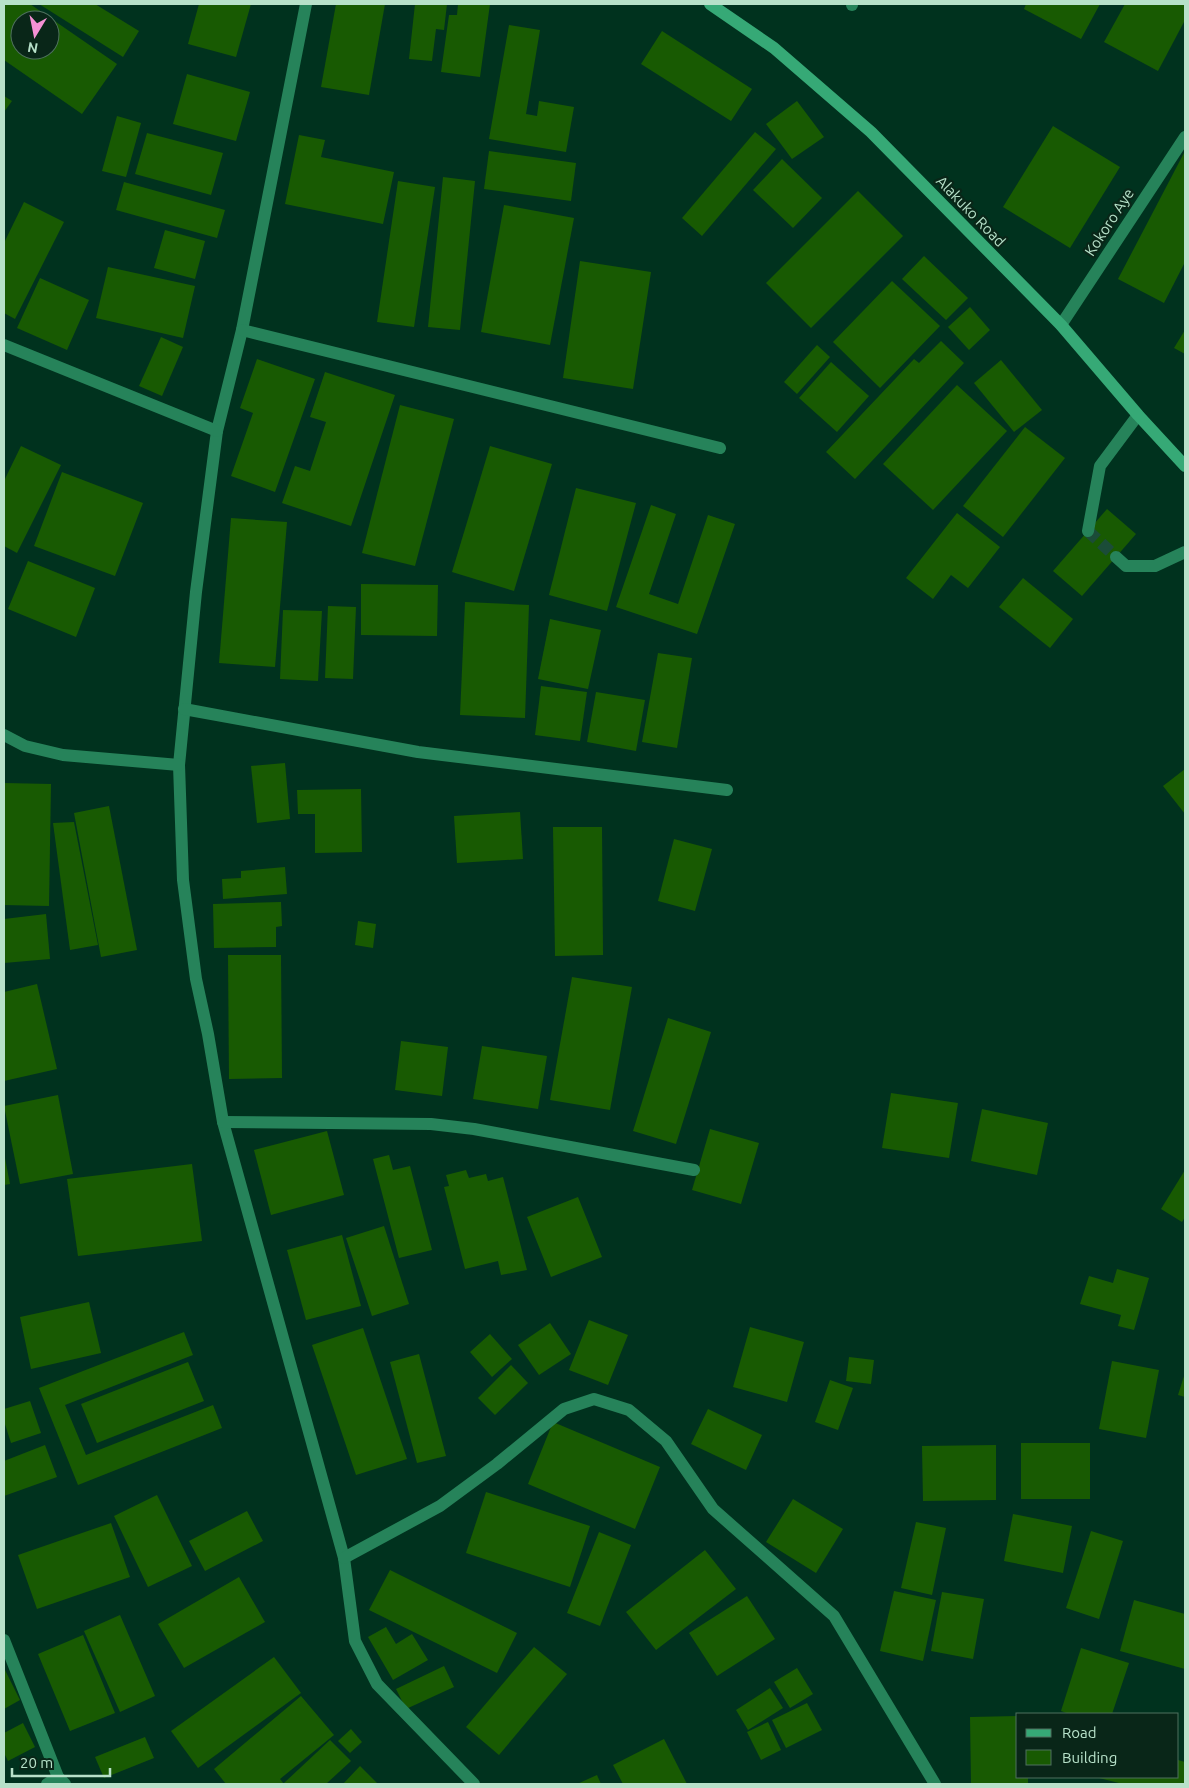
<svg xmlns="http://www.w3.org/2000/svg" width="1189" height="1788" viewBox="0 0 1189 1788" font-family="Ubuntu,sans-serif">
	<rect width="100%" height="100%" fill="#00321e"/>
	<g fill="#185a02" fill-rule="evenodd">
		<path d="M5 4H30L117 64 82 114 4 60V6ZM20 20H50V50H20Z"/>
		<path d="M39 4H95L139 31 123 57Z"/>
		<path d="M199 4H251L236 57 188 44Z"/>
		<path d="M336 4H385L369 95 321 87Z"/>
		<path d="M415 4H447L444 30 436 29 432 61 409 59Z"/>
		<path d="M458 4H490L480 77 441 72 449 15H457Z"/>
		<path d="M1026 4H1100L1081 39 1024 9Z"/>
		<path d="M1125 4H1185V20L1158 71 1104 42Z"/>
		<path d="M509 25 540 30 526 114 537 116 539 101 574 107 566 152 489 139Z"/>
		<path d="M662 31 752 89 731 121 641 64Z"/>
		<path d="M187 74 250 92 236 141 173 124Z"/>
		<path d="M4 96 12 101 4 112Z"/>
		<path d="M797 101 824 137 792 159 766 124Z"/>
		<path d="M117 116 141 123 126 177 102 171Z"/>
		<path d="M1053 126 1120 167 1070 248 1003 207Z"/>
		<path d="M755 132 776 149 702 236 682 218Z"/>
		<path d="M147 133 223 153 211 195 135 174Z"/>
		<path d="M299 135 325 140 321 157 394 172 383 224 285 204Z"/>
		<path d="M489 151 576 163 571 201 484 189Z"/>
		<path d="M1185 151V262L1164 303 1118 279Z"/>
		<path d="M782 159 822 198 793 228 753 190Z"/>
		<path d="M443 177 475 181 460 330 428 327Z"/>
		<path d="M398 181 435 187 414 327 377 322Z"/>
		<path d="M124 182 225 210 217 238 116 210Z"/>
		<path d="M858 191 903 236 811 328 766 283Z"/>
		<path d="M24 202 64 222 15 319 4 313V243Z"/>
		<path d="M504 205 574 218 550 345 481 332Z"/>
		<path d="M165 230 205 241 195 279 154 268Z"/>
		<path d="M924 256 968 298 946 320 902 279Z"/>
		<path d="M580 261 651 272 633 389 563 378Z"/>
		<path d="M108 267 195 286 183 338 96 318Z"/>
		<path d="M40 278 89 300 67 350 17 328Z"/>
		<path d="M892 281 940 326 880 388 833 342Z"/>
		<path d="M970 307 990 330 969 350 948 327Z"/>
		<path d="M1185 330V354L1174 348Z"/>
		<path d="M161 337 183 347 162 396 139 386Z"/>
		<path d="M941 341 964 363 855 479 826 452 914 359 919 363Z"/>
		<path d="M817 345 830 357 797 394 784 382Z"/>
		<path d="M257 359 315 379 275 492 231 476 253 413 240 408Z"/>
		<path d="M1001 360 1042 410 1014 432 974 383Z"/>
		<path d="M831 362 869 396 837 432 799 398Z"/>
		<path d="M325 372 395 395 351 526 282 503 295 466 310 471 326 422 310 417Z"/>
		<path d="M957 385 1007 431 933 510 883 464Z"/>
		<path d="M400 405 454 419 415 566 362 553Z"/>
		<path d="M1025 427 1065 458 1003 537 963 506Z"/>
		<path d="M21 446 61 465 17 553 4 546V481Z"/>
		<path d="M490 446 552 464 514 591 452 572Z"/>
		<path d="M62 472 143 503 115 576 34 546Z"/>
		<path d="M576 488 636 503 607 611 549 595Z"/>
		<path d="M651 505 676 514 649 594 678 604 708 515 735 524 697 634 616 607Z"/>
		<path d="M1107 509 1136 534 1082 596 1053 571Z"/>
		<path d="M957 513 1000 547 968 588 951 575 933 599 906 578Z"/>
		<path d="M231 518 287 522 275 667 219 663Z"/>
		<path d="M28 561 95 588 76 637 8 609Z"/>
		<path d="M1023 578 1073 619 1050 648 999 607Z"/>
		<path d="M361 584 438 585 437 636 361 635Z"/>
		<path d="M465 602 529 605 525 718 460 715Z"/>
		<path d="M328 606 356 607 353 679 325 678Z"/>
		<path d="M283 610 322 611 318 681 280 679Z"/>
		<path d="M550 619 601 630 588 689 538 679Z"/>
		<path d="M658 653 692 658 677 748 642 742Z"/>
		<path d="M541 686 587 692 580 741 535 735Z"/>
		<path d="M596 692 645 700 636 751 587 742Z"/>
		<path d="M285 763 290 819 257 823 251 766Z"/>
		<path d="M1185 769V814L1163 786Z"/>
		<path d="M4 783 51 784 49 906 4 905Z"/>
		<path d="M361 789 362 852 315 853V814H298L297 790Z"/>
		<path d="M109 806 137 950 101 957 74 813Z"/>
		<path d="M520 812 523 859 457 863 454 816Z"/>
		<path d="M74 822 98 945 70 950 53 823Z"/>
		<path d="M553 827H602L603 955 555 956Z"/>
		<path d="M674 839 712 849 695 911 658 901Z"/>
		<path d="M285 867 287 894 223 899 222 879 241 878V871Z"/>
		<path d="M281 902 282 926 276 927V947L214 948 213 904Z"/>
		<path d="M46 914 50 959 4 963V919Z"/>
		<path d="M358 921 376 924 373 948 355 945Z"/>
		<path d="M228 955H281L282 1078 229 1079Z"/>
		<path d="M572 977 632 987 610 1110 550 1100Z"/>
		<path d="M37 984 57 1069 4 1081V992Z"/>
		<path d="M668 1018 711 1032 676 1144 633 1131Z"/>
		<path d="M401 1041 448 1047 442 1096 395 1090Z"/>
		<path d="M482 1046 547 1056 538 1109 473 1099Z"/>
		<path d="M891 1093 958 1103 949 1158 882 1148Z"/>
		<path d="M58 1095 73 1174 20 1184 4 1106Z"/>
		<path d="M982 1109 1048 1123 1037 1175 971 1161Z"/>
		<path d="M710 1129 759 1143 741 1204 692 1190Z"/>
		<path d="M327 1131 344 1195 271 1215 254 1150Z"/>
		<path d="M4 1153 10 1184 4 1185Z"/>
		<path d="M389 1155 393 1170 410 1166 432 1250 399 1258 373 1159Z"/>
		<path d="M192 1164 202 1241 78 1256 67 1179Z"/>
		<path d="M466 1170 469 1178 486 1174 488 1181 503 1177 527 1270 501 1275 498 1261 465 1269 444 1187 449 1186 446 1175Z"/>
		<path d="M1185 1170V1217L1182 1222 1161 1209Z"/>
		<path d="M578 1197 602 1257 551 1277 527 1217Z"/>
		<path d="M384 1226 409 1304 372 1316 346 1238Z"/>
		<path d="M342 1235 361 1306 306 1320 287 1250Z"/>
		<path d="M1117 1269 1149 1278 1134 1330 1118 1326 1121 1315 1080 1304 1089 1276 1113 1283Z"/>
		<path d="M89 1302 101 1353 31 1369 20 1317Z"/>
		<path d="M589 1320 628 1335 608 1385 569 1370Z"/>
		<path d="M550 1323 571 1354 539 1375 518 1345Z"/>
		<path d="M750 1327 804 1342 787 1402 733 1387Z"/>
		<path d="M363 1328 407 1459 356 1475 312 1345Z"/>
		<path d="M184 1332 193 1355 65 1405 86 1455 213 1405 222 1428 78 1485 39 1388Z"/>
		<path d="M490 1334 512 1359 492 1377 470 1352Z"/>
		<path d="M419 1354 446 1456 417 1463 390 1362Z"/>
		<path d="M849 1357 874 1360 871 1384 846 1381Z"/>
		<path d="M1112 1361 1159 1370 1146 1438 1099 1429Z"/>
		<path d="M188 1362 204 1401 97 1443 81 1404Z"/>
		<path d="M511 1365 528 1383 495 1415 478 1398Z"/>
		<path d="M1185 1373V1397L1178 1395Z"/>
		<path d="M830 1380 853 1388 838 1430 815 1422Z"/>
		<path d="M30 1401 41 1433 11 1443 4 1421V1409Z"/>
		<path d="M708 1409 762 1435 746 1470 691 1444Z"/>
		<path d="M553 1422 660 1467 635 1529 528 1484Z"/>
		<rect x="1021" y="1443" width="69" height="56"/>
		<path d="M45 1445 57 1477 4 1496V1461Z"/>
		<path d="M996 1445V1500L923 1501 922 1446Z"/>
		<path d="M486 1492 590 1526 570 1587 466 1553Z"/>
		<path d="M157 1495 192 1566 148 1587 114 1516Z"/>
		<path d="M793 1499 843 1529 816 1573 766 1542Z"/>
		<path d="M247 1511 263 1541 205 1571 189 1541Z"/>
		<path d="M1013 1514 1072 1526 1063 1573 1004 1561Z"/>
		<path d="M916 1522 946 1528 932 1595 901 1588Z"/>
		<path d="M111 1523 130 1577 37 1609 18 1555Z"/>
		<path d="M1091 1531 1123 1541 1099 1619 1066 1608Z"/>
		<path d="M599 1532 631 1545 600 1626 567 1613Z"/>
		<path d="M705 1550 736 1589 656 1650 626 1612Z"/>
		<path d="M390 1570 517 1633 497 1673 369 1610Z"/>
		<path d="M239 1577 265 1622 184 1668 158 1624Z"/>
		<path d="M894 1591 936 1600 923 1661 880 1651Z"/>
		<path d="M942 1592 984 1599 973 1659 931 1651Z"/>
		<path d="M747 1596 775 1639 717 1676 689 1633Z"/>
		<path d="M1134 1600 1185 1614V1669L1120 1651Z"/>
		<path d="M120 1615 155 1696 120 1712 84 1631Z"/>
		<path d="M386 1627 396 1644 412 1634 428 1660 393 1680 368 1637Z"/>
		<path d="M83 1635 115 1713 70 1731 38 1654Z"/>
		<path d="M534 1647 567 1674 499 1755 466 1727Z"/>
		<path d="M1081 1648 1129 1663 1112 1714H1069L1061 1711Z"/>
		<path d="M274 1657 301 1693 198 1768 171 1731Z"/>
		<path d="M444 1666 454 1687 406 1709 396 1689Z"/>
		<path d="M4 1668 20 1700 4 1709Z"/>
		<path d="M797 1668 813 1694 790 1708 774 1682Z"/>
		<path d="M770 1688 783 1708 748 1730 736 1710Z"/>
		<path d="M301 1696 334 1735 280 1779 284 1784H226L214 1769Z"/>
		<path d="M807 1703 822 1730 786 1748 772 1720Z"/>
		<path d="M1018 1716V1777H1028V1784H971L970 1717Z"/>
		<path d="M768 1722 781 1750 761 1760 747 1732Z"/>
		<path d="M23 1723 35 1747 8 1761 4 1753V1733Z"/>
		<path d="M351 1729 362 1742 350 1753 338 1741Z"/>
		<path d="M145 1737 154 1758 104 1778 95 1757Z"/>
		<path d="M664 1739 687 1784H623L613 1765Z"/>
		<path d="M330 1740 351 1761 326 1784H285L284 1783Z"/>
		<path d="M1178 1760 1185 1762V1784H1123L1095 1777H1178Z"/>
		<path d="M360 1766 378 1784H343Z"/>
		<path d="M597 1775 601 1784H577Z"/>
	</g>
	<g fill="none" stroke-linecap="round" stroke-linejoin="round">
		<path stroke="#1b4c38" stroke-width="12" stroke-dasharray="12 6" stroke-linecap="butt" d="M1088 531 1116 557"/>
		<g stroke="#26835a" stroke-width="12">
			<path d="M306 4 242 330 217 431 196 592 179 765 183 880 196 979 208 1034 223 1122 344 1558 355 1641 377 1684 474 1784"/>
			<path d="M852 5V4"/>
			<path d="M1061 325 1185 137"/>
			<path d="M242 330 720 448"/>
			<path d="M4 345 217 431"/>
			<path d="M1088 531 1100 466 1138 415"/>
			<path d="M1116 557 1126 566H1155L1185 552"/>
			<path d="M184 709 418 752 727 790"/>
			<path d="M4 735 25 746 63 755 179 765"/>
			<path d="M223 1122 431 1124 474 1129 694 1170"/>
			<path d="M344 1558 440 1506 497 1464 564 1409 594 1399 629 1410 666 1441 713 1509 834 1616 935 1784"/>
			<path d="M4 1640 58 1777 65 1784"/>
			<path d="M47 1784 58 1777"/>
		</g>
		<path stroke="#36a976" stroke-width="12" d="M710 4 774 48 871 132 1061 325 1138 415 1185 466"/>
	</g>
	<g text-anchor="middle" dominant-baseline="central" stroke-width="4.5" stroke-linejoin="round" paint-order="stroke">
		<g font-size="15" fill="#b7e1c9" stroke="#092618">
			<text transform="translate(971 211) rotate(46)">Alakuko Road</text>
			<text transform="translate(1109 222) rotate(-57)">Kokoro Aye</text>
		</g>
	</g>
	<rect width="1189" height="1788" fill="none" stroke="#b7e1c9" stroke-width="10"/>
	<rect x="1016" y="1713" width="162" height="65" fill="#092618" stroke="#4f715f"/>
	<rect x="1026" y="1729" width="25" height="8" fill="#36a976" stroke="#4f715f"/>
	<text x="1062" y="1738" font-size="15" fill="#b7e1c9">Road</text>
	<rect x="1026" y="1750" width="25" height="15" fill="#185a02" stroke="#4f715f"/>
	<text x="1062" y="1763" font-size="15" fill="#b7e1c9">Building</text>
	<g transform="translate(35 35) rotate(190)"><circle r="24" fill="#092618" stroke="#4f715f"/>
	<path d="M0-4L9 19L0 12L-9 19Z" fill="#f491d4"/>
	<text y="-8" font-size="14" font-weight="bold" text-anchor="middle" fill="#b7e1c9">N</text>
	</g>
	<path d="M12 1768v8h98v-8" fill="none" stroke="#b7e1c9" stroke-width="2.5"/>
	<text x="20" y="1768" font-size="15" fill="#b7e1c9" stroke="#092618" stroke-width="4" paint-order="stroke">20 m</text>
</svg>
